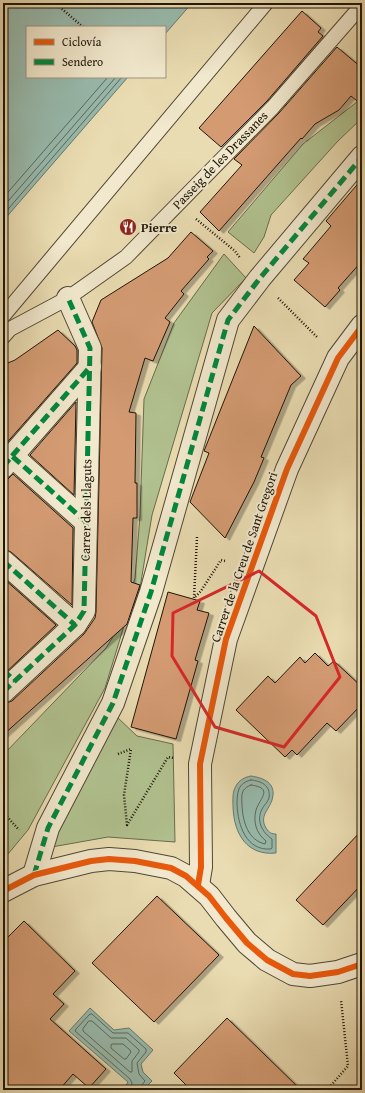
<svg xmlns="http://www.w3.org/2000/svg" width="365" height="1093" viewBox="0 0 365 1093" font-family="'Gentium Book Plus',serif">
	<defs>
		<filter id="shadow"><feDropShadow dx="4.5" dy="2.5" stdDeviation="0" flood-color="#0004"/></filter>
	</defs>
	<rect width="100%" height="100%" fill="#eadcb2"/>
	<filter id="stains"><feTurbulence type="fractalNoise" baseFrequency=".005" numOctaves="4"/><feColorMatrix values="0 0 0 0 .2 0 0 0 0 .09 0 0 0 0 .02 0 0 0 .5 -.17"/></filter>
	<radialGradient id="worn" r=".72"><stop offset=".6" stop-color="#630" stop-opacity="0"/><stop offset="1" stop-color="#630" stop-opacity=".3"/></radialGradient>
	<g fill="#b1c290" stroke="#686c4c">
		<path d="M362 98V118L338 141 271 215 264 237 254 253 228 232 303 144Z"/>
		<path d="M224 254 246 278 212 313 152 515 139 594 124 626 105 688 28 830 3 860V755L106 648 122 622 135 578 140 516 144 399 174 323Z"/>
		<path d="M117 717 137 736 173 744 175 842 108 837 46 848Z"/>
	</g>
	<g fill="#98bbae" stroke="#67796c">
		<path d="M3 3H192L165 34V27H27V77H128L3 221Z"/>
		<path d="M251 776C264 778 277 783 272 800 269 810 259 816 266 828 269 833 272 834 276 834V853C247 856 234 834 233 807 233 801 232 792 236 786 239 780 245 777 251 776Z"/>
		<path d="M90 1008 114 1030 129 1028 153 1050 141 1064 143 1072 152 1081 143 1090H128L125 1087 128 1082 69 1031Z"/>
	</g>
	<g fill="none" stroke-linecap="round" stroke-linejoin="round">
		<g stroke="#5b685c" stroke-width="1">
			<path d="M3 198 108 77"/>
			<path d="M3 207 116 77"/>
			<path d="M3 215 122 77"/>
			<path d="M251 780C261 781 271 785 269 798 268 802 264 805 262 809 256 821 262 832 272 839V848L271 849C246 851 238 825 237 805 237 800 237 794 239 789 241 784 246 781 251 780Z"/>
			<path d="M251 785C274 788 260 798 256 810 253 822 256 833 266 841L265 844C248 840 243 822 242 806 242 801 241 795 243 791 245 788 248 786 251 785Z"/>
			<path d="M89 1021H92L111 1038H126L139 1050V1052L132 1061V1072H130L83 1031V1029Z"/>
			<path d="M113 1044H123L130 1050 131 1052 126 1059H124L111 1048V1045Z"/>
			<path d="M131 1090 132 1083 130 1079 75 1031 76 1029 90 1014H92L113 1033H128L146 1049V1052L137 1063 139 1074 145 1081 141 1086 140 1090"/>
		</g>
	</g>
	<g fill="#d49b73" stroke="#1e1509" filter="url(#shadow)">
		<path d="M302 11 321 28 318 32 323 36 267 101 221 147 199 128Z"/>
		<path d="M337 47 362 68V105L351 96 339 110 315 124 302 139 301 138 219 231 200 212 242 165 234 159 279 113Z"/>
		<path d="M362 179V261L338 288 340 290 325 307 294 280 309 263 303 259 331 226 326 221Z"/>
		<path d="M191 232 213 251 207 257 209 259 181 291 184 294 165 318 170 322 153 361 145 358 129 412 136 413 135 483H137V518H133L131 582 140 585 127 624 3 735V704L12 701 84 634 95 618 96 612 102 348 92 322 101 300 168 258Z"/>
		<path d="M254 326 301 376 291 385 261 457 264 458 254 482 225 538 190 502 209 453 204 451Z"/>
		<path d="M58 330 75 346 77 350V363L3 447V365L15 360Z"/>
		<path d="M76 402 74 495 30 455Z"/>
		<path d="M13 474 73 528 72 605 11 552 3 549V479H8Z"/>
		<path d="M4 579 56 625 3 675V581Z"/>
		<path d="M168 592 200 601 197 610 209 613 195 660 198 661 176 739 131 727Z"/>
		<path d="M315 653 328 666 334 661 362 687V704L336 731 327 723 297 755 292 750 285 757 236 710 268 676 275 683 300 657 305 663Z"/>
		<path d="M362 830V884L323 925 296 900Z"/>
		<path d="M157 896 219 955 154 1022 92 963Z"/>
		<path d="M24 921 75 971 53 994 64 1004 50 1019 106 1069 89 1088 73 1074 59 1090H3V942Z"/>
		<path d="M227 1018 301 1090H191L174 1073Z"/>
	</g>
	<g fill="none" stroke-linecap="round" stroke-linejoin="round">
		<g stroke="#514733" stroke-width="16">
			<g id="lane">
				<path d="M3 316 266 3"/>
				<path d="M3 337 10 329 68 298 126 257 273 107 362 5"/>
			</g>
		</g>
		<g stroke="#514733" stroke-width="24">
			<g id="street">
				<path d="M12 456 90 367"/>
				<path d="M3 467 12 456 86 522"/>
				<path d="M3 561 75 625"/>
				<path d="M3 692 75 625 84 611 90 348 68 298"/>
				<path d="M34 875 48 828 113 703 151 592 228 320 260 278 362 157"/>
				<path d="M198 885 201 867 200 764 226 639 287 469 338 358 362 326"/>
				<path d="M3 891 34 875 91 861 109 859 135 861 171 868 186 876 209 896 226 918 247 943 267 960 293 974 310 976 338 972 362 964"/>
			</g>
		</g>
		<g stroke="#1e1509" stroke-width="2.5" stroke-dasharray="1 2" stroke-linecap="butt">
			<path d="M55 3 83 27"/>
			<path d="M196 219 235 251 240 258"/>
			<path d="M278 298 318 338"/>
			<path d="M197 537 194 598 201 591 221 560 225 561"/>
			<path d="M118 754 131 749 124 795 127 825 168 757 174 758"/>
			<path d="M3 812 19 830"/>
			<path d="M327 1090 348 1066 341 1000"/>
		</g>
		<use href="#lane" stroke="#f1e8cd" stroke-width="14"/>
		<use href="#street" stroke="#f1e8cd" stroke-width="22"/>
		<g stroke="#00873e" stroke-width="5" stroke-dasharray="10 5" stroke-linecap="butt">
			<path d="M12 456 90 367"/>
			<path d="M3 467 12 456 86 522"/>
			<path d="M3 561 75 625"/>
			<path d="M3 670 15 681"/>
			<path d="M3 692 75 625 84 611 90 348 68 298"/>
			<path d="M34 875 48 828 113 703 151 592 228 320 260 278 362 157"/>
		</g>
		<g stroke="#f1e8cd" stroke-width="8">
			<g id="cycleway">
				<path d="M198 885 201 867 200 764 226 639 287 469 338 358 362 326"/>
				<path d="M3 891 34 875 91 861 109 859 135 861 171 868 186 876 209 896 226 918 247 943 267 960 293 974 310 976 338 972 362 964"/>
			</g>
		</g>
		<use href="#cycleway" stroke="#e8590c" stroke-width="6"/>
	</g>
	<path fill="none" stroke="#d62828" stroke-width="3" stroke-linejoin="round" d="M259 571 316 616 340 677 284 747 215 727 172 656 173 613Z"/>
	<defs>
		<g id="restaurant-disc" transform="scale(0.9)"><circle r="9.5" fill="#8f2418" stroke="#f1e8cd"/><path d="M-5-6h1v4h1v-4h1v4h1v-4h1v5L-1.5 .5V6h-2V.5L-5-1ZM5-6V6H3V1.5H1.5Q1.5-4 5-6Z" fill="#fff"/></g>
	</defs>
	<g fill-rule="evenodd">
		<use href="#restaurant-disc" x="128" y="227"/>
	</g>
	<g text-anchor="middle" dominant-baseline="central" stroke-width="4" stroke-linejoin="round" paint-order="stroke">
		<g font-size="13" fill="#1e1509" stroke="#f1e8cd">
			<text transform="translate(220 160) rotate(-46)">Passeig de les Drassanes</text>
			<text transform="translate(86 510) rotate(-89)">Carrer dels Llaguts</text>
			<text transform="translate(244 557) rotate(-71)">Carrer de la Creu de Sant Gregori</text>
		</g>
		<g font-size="13" font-weight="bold" fill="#1e1509" stroke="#f1e8cd" text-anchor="start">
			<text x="141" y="227">Pierre</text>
		</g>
	</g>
	<rect width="365" height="1093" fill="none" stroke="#eadcb2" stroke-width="16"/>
	<rect x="4" y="4" width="357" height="1085" fill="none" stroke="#1e1509" stroke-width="2"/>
	<rect x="8" y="8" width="349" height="1077" fill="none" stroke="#1e1509"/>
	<rect x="26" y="26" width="140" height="52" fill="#f1e8cd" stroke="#9d947f"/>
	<rect x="34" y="39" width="20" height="6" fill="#e8590c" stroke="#9d947f"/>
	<text x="62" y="46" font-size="12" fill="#1e1509">Ciclovía</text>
	<rect x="34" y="59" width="20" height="6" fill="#00873e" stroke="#9d947f"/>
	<text x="62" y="66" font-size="12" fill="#1e1509">Sendero</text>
	<rect width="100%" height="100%" filter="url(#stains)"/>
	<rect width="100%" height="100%" fill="url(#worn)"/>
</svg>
